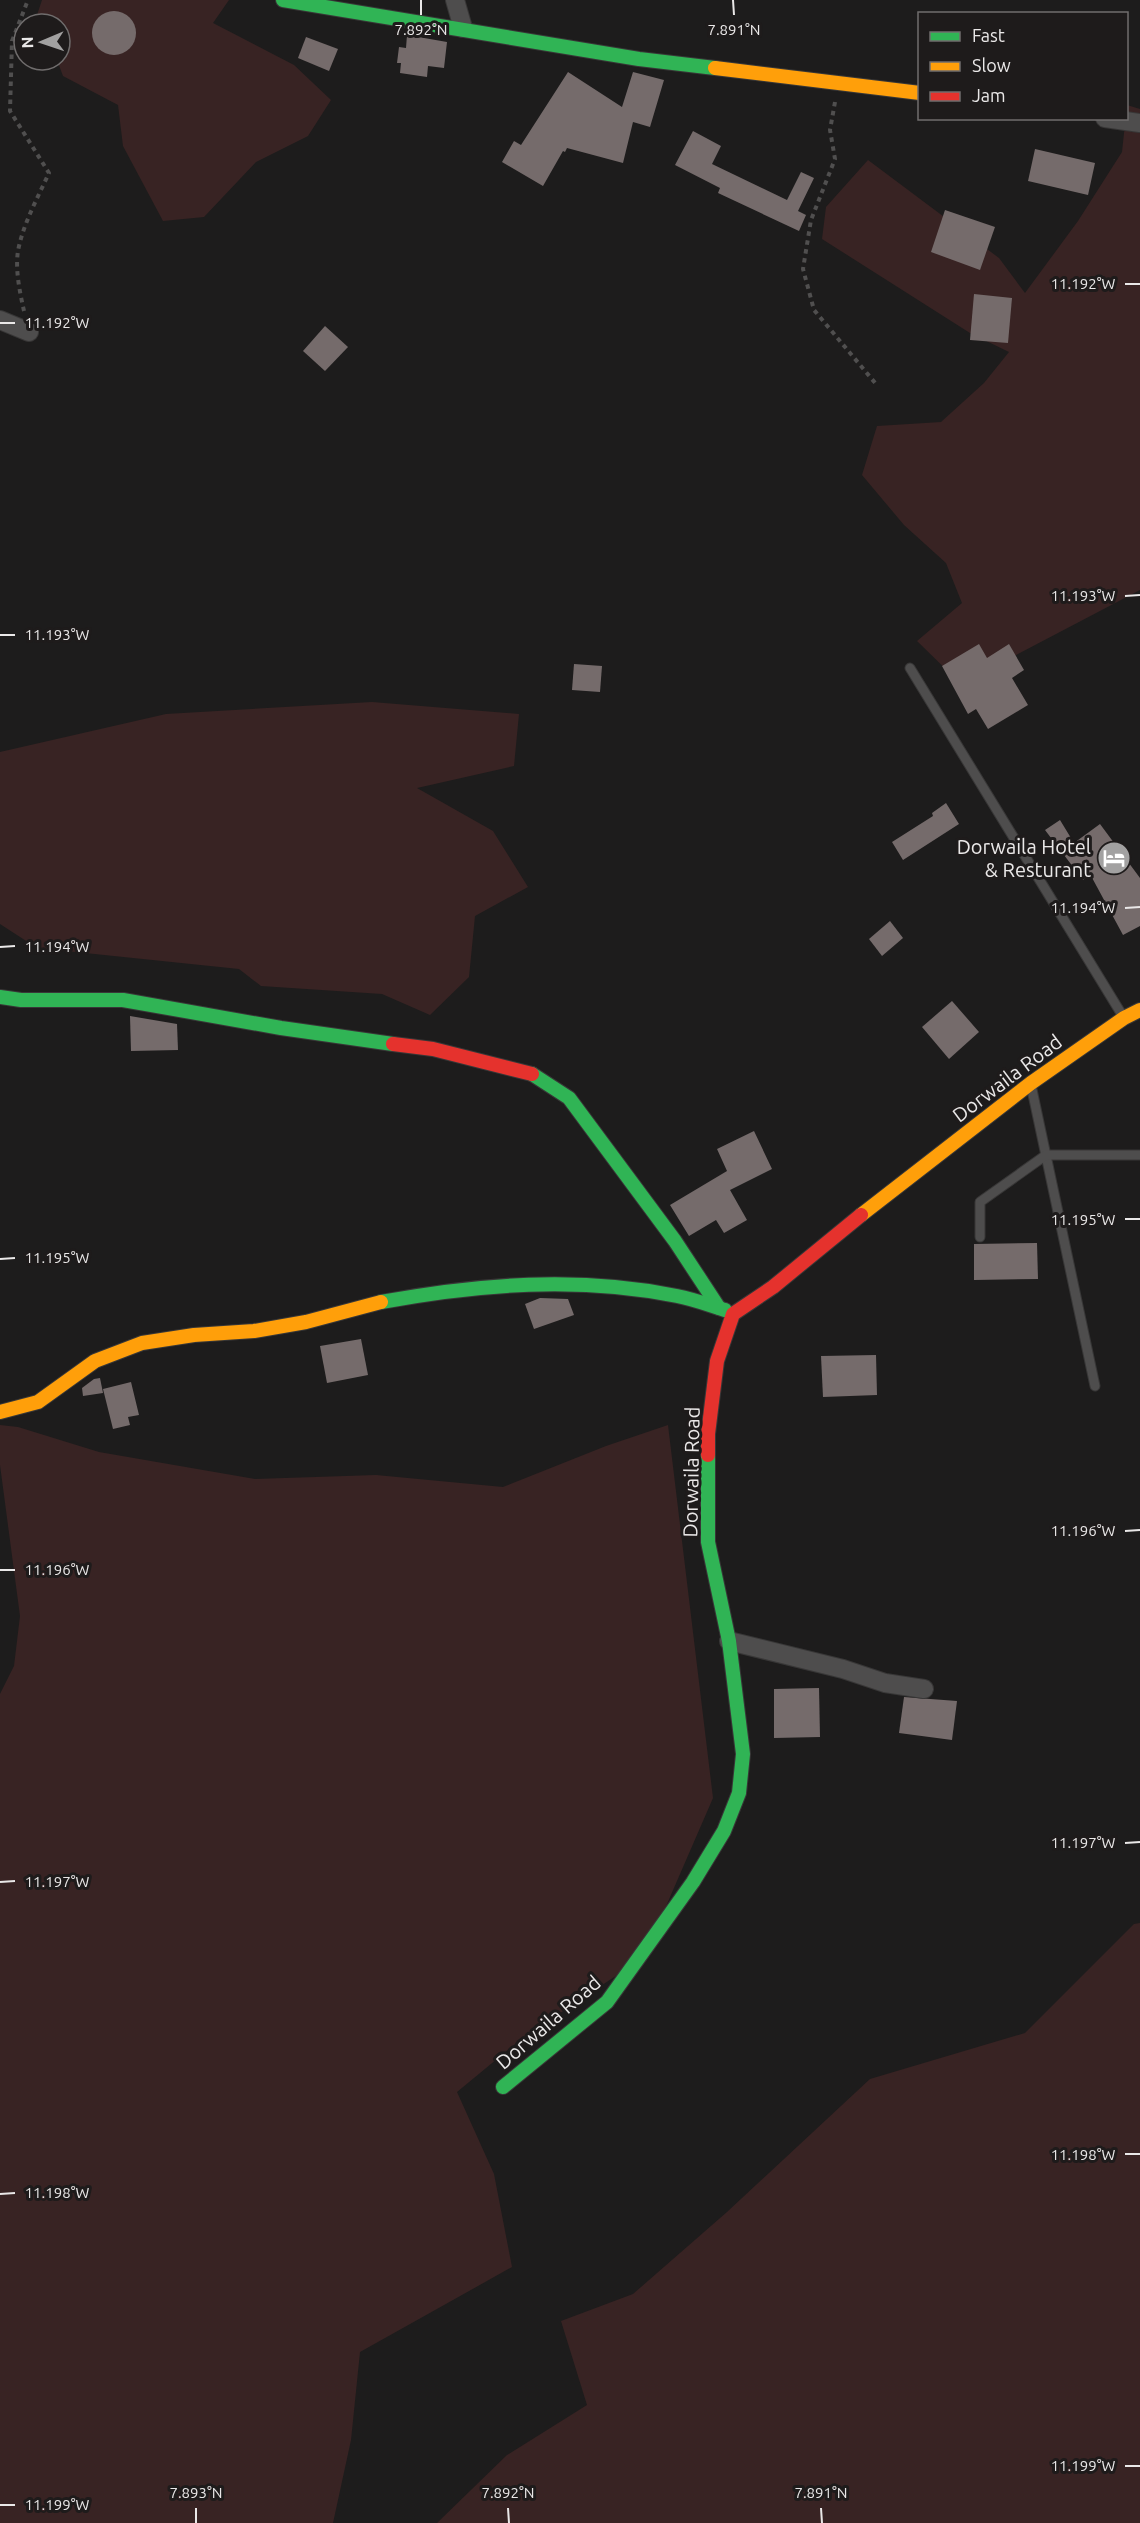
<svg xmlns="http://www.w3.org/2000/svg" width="1140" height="2523" viewBox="0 0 1140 2523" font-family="Ubuntu,sans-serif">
	<rect width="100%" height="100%" fill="#1d1c1c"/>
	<g fill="#382323">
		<path d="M42 0H229L213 23 294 65 331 100 308 136 256 162 204 217 163 221 123 146 118 105 63 76 57 60H60V24H43L37 15Z"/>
		<path d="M1127 105 1140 109V590L961 684 917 641 962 603 946 563 904 525 862 475 877 426 941 422 984 383 1009 352 970 333 822 239 826 207 868 160 999 258 1025 293 1078 221 1122 152Z"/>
		<path d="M372 702 519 714 514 766 417 788 493 831 528 887 475 916 469 977 430 1015 382 994 261 986 239 969 37 948 0 924V752L166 714Z"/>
		<path d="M0 1425 18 1427 99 1452 255 1479 376 1475 503 1487 606 1446 668 1425 713 1798 644 1957 520 2040 457 2092 494 2174 512 2267 360 2352 351 2440 333 2523H0V1694L14 1666 20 1616 0 1465Z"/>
		<path d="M1140 1923V2523H437L507 2455 587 2405 561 2321 633 2294 727 2212 870 2079 1025 2033 1134 1924Z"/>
	</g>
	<g fill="#756b6b">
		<circle cx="114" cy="33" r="22"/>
		<path d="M407 35 447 42 444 68 428 66 427 77 400 73 401 63H397L399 47 406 48Z"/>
		<path d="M306 37 338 49 329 71 298 58Z"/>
		<path d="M568 72 622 107 633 72 664 80 650 127 633 122 623 163 567 148 565 152 563 151 543 186 502 162 514 141 521 145Z"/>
		<path d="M693 131 721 146 712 164 787 200 801 172 814 178 798 211 806 215 799 231 718 193 720 188 675 165Z"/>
		<path d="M1035 149 1095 163 1088 195 1028 181Z"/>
		<path d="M945 210 995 227 980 270 931 252Z"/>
		<path d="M974 294 1012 298 1008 343 970 340Z"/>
		<path d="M325 326 348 347 325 371 303 351Z"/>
		<path d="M979 644 987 658 1009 644 1024 670 1012 678 1028 705 988 729 976 709 968 714 942 666Z"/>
		<path d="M574 664 602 666 600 692 572 690Z"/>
		<path d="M946 803 959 824 903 860 892 842 933 816 932 813Z"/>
		<path d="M1060 820 1074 843 1100 824 1140 878V926L1123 935 1090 874 1083 880 1045 830Z"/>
		<path d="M890 921 903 938 882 956 869 939Z"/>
		<path d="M952 1001 979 1032 949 1059 922 1027Z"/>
		<path d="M130 1016 177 1024 178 1050 131 1051Z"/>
		<path d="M754 1131 772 1169 730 1190 747 1220 724 1233 716 1220 689 1236 670 1205 727 1171 717 1149Z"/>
		<path d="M1037 1243 1038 1279 974 1280V1244Z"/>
		<path d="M540 1298 568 1299 574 1315 534 1329 525 1304Z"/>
		<path d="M361 1339 368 1375 327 1383 320 1346Z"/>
		<path d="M876 1355 877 1395 823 1397 821 1356Z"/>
		<path d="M100 1378 103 1393 83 1396 82 1388 94 1379Z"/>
		<path d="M131 1382 139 1415 128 1417 130 1425 113 1429 103 1389Z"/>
		<path d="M819 1688 820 1737 774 1738V1689Z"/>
		<path d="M904 1697 957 1701 952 1740 899 1733Z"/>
	</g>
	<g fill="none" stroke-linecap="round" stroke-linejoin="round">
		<g stroke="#383737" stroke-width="11">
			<g id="lane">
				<path d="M910 668 1124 1018"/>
				<path d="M1031 1085 1095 1386"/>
				<path d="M980 1237V1202L1046 1155H1140"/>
			</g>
		</g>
		<g stroke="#383737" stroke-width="20">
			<g id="street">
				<path d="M455 0 463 28"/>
				<path d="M1105 118 1140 123"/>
				<path d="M0 320 29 332"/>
				<path d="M729 1641 843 1669 885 1683 924 1689"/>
			</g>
		</g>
		<g stroke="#383737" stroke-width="16">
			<g id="fast">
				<path d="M283 0 639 59 715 68"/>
				<path d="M0 997 21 1000H123L281 1028 393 1044"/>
				<path d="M532 1074 569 1098 675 1241 719 1308"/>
				<path d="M381 1302C479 1284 578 1276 677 1296 693 1299 709 1305 725 1310"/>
				<path d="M503 2087 607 2002 693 1882 724 1831 739 1793 743 1754 729 1641 708 1542V1455"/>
			</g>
		</g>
		<g stroke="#383737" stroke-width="16">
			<g id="slow">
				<path d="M715 68 920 93"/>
				<path d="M861 1215 1031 1083 1124 1018 1140 1010"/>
				<path d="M0 1412 38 1402 95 1361 142 1343 194 1335 254 1331 306 1322 381 1302"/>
			</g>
		</g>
		<g stroke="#383737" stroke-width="16">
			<g id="jam">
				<path d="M393 1044 433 1049 532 1074"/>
				<path d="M708 1455V1434L717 1361 733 1314 773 1287 861 1215"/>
			</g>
		</g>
		<g stroke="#504f4f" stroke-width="4" stroke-dasharray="4.5 4.5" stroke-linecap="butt">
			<path d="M835 102 830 130 835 159 811 220 803 269 814 310 876 384"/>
			<path d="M24 311C20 293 15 270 18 251 23 224 38 197 49 173L10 111 12 41 28 0"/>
		</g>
		<use href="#lane" stroke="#4e4d4d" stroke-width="9"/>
		<use href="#street" stroke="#4e4d4d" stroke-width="18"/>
		<use href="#fast" stroke="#30b455" stroke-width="14"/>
		<use href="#slow" stroke="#ff9f0a" stroke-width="14"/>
		<use href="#jam" stroke="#e5322d" stroke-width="14"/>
	</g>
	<path fill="none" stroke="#eae8e8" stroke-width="2" d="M421 0V15M733 0 734 15M1125 284H1140M0 323H15M1125 596 1140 595M0 635H15M1125 908 1140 907M0 947 15 946M1125 1219H1140M0 1259 15 1258M1125 1531 1140 1530M0 1570H15M1125 1843 1140 1842M0 1882 15 1881M1125 2154H1140M0 2194 15 2193M1125 2466H1140M0 2505H15M196 2508V2523M508 2508 509 2523M821 2508 822 2523"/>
	<defs>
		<g id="hotel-disc" transform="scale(1.725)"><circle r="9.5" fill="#a2a1a1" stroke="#1e1b1b"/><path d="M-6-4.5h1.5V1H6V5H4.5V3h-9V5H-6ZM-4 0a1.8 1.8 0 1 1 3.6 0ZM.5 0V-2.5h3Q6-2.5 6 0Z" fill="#fff"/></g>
	</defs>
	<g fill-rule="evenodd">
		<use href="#hotel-disc" x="1114" y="858"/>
	</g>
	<g text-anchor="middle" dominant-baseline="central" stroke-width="6" stroke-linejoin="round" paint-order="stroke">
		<g font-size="20" fill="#eae8e8" stroke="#1e1b1b" text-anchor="end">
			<text x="1091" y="846">Dorwaila Hotel<tspan x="1091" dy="23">&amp; Resturant</tspan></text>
		</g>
		<g font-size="20" fill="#eae8e8" stroke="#1e1b1b">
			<text transform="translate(1007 1078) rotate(-37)">Dorwaila Road</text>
			<text transform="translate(691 1472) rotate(-89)">Dorwaila Road</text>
			<text transform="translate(548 2022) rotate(-41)">Dorwaila Road</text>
		</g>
	</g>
	<g font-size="15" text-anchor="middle" fill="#eae8e8" stroke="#1e1b1b" stroke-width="6" stroke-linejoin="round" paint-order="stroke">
		<text x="421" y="35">7.892°N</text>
		<text x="734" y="35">7.891°N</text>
		<text x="1083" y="289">11.192°W</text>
		<text x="57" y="328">11.192°W</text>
		<text x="1083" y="601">11.193°W</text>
		<text x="57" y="640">11.193°W</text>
		<text x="1083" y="913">11.194°W</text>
		<text x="57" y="952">11.194°W</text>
		<text x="1083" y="1225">11.195°W</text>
		<text x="57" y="1263">11.195°W</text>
		<text x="1083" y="1536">11.196°W</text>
		<text x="57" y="1575">11.196°W</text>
		<text x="1083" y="1848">11.197°W</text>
		<text x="57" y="1887">11.197°W</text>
		<text x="1083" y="2160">11.198°W</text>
		<text x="57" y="2198">11.198°W</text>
		<text x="1083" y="2471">11.199°W</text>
		<text x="196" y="2498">7.893°N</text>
		<text x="508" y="2498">7.892°N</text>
		<text x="821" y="2498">7.891°N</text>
		<text x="57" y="2510">11.199°W</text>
	</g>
	<rect x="918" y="12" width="210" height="108" fill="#1e1b1b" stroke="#706d6d" stroke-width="1.5"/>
	<rect x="930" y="32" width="30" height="9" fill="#30b455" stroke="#706d6d" stroke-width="1.5"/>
	<text x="972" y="42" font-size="18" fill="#eae8e8">Fast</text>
	<rect x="930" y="62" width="30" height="9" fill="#ff9f0a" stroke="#706d6d" stroke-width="1.5"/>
	<text x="972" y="72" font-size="18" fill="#eae8e8">Slow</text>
	<rect x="930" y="92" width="30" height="9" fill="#e5322d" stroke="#706d6d" stroke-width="1.5"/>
	<text x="972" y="102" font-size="18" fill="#eae8e8">Jam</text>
	<g transform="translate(42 42) rotate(268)"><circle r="28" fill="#1e1b1b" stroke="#706d6d" stroke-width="1.5"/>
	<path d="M0-4.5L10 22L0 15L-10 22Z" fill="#a2a1a1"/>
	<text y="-9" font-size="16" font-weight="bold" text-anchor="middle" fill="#eae8e8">N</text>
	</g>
</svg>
